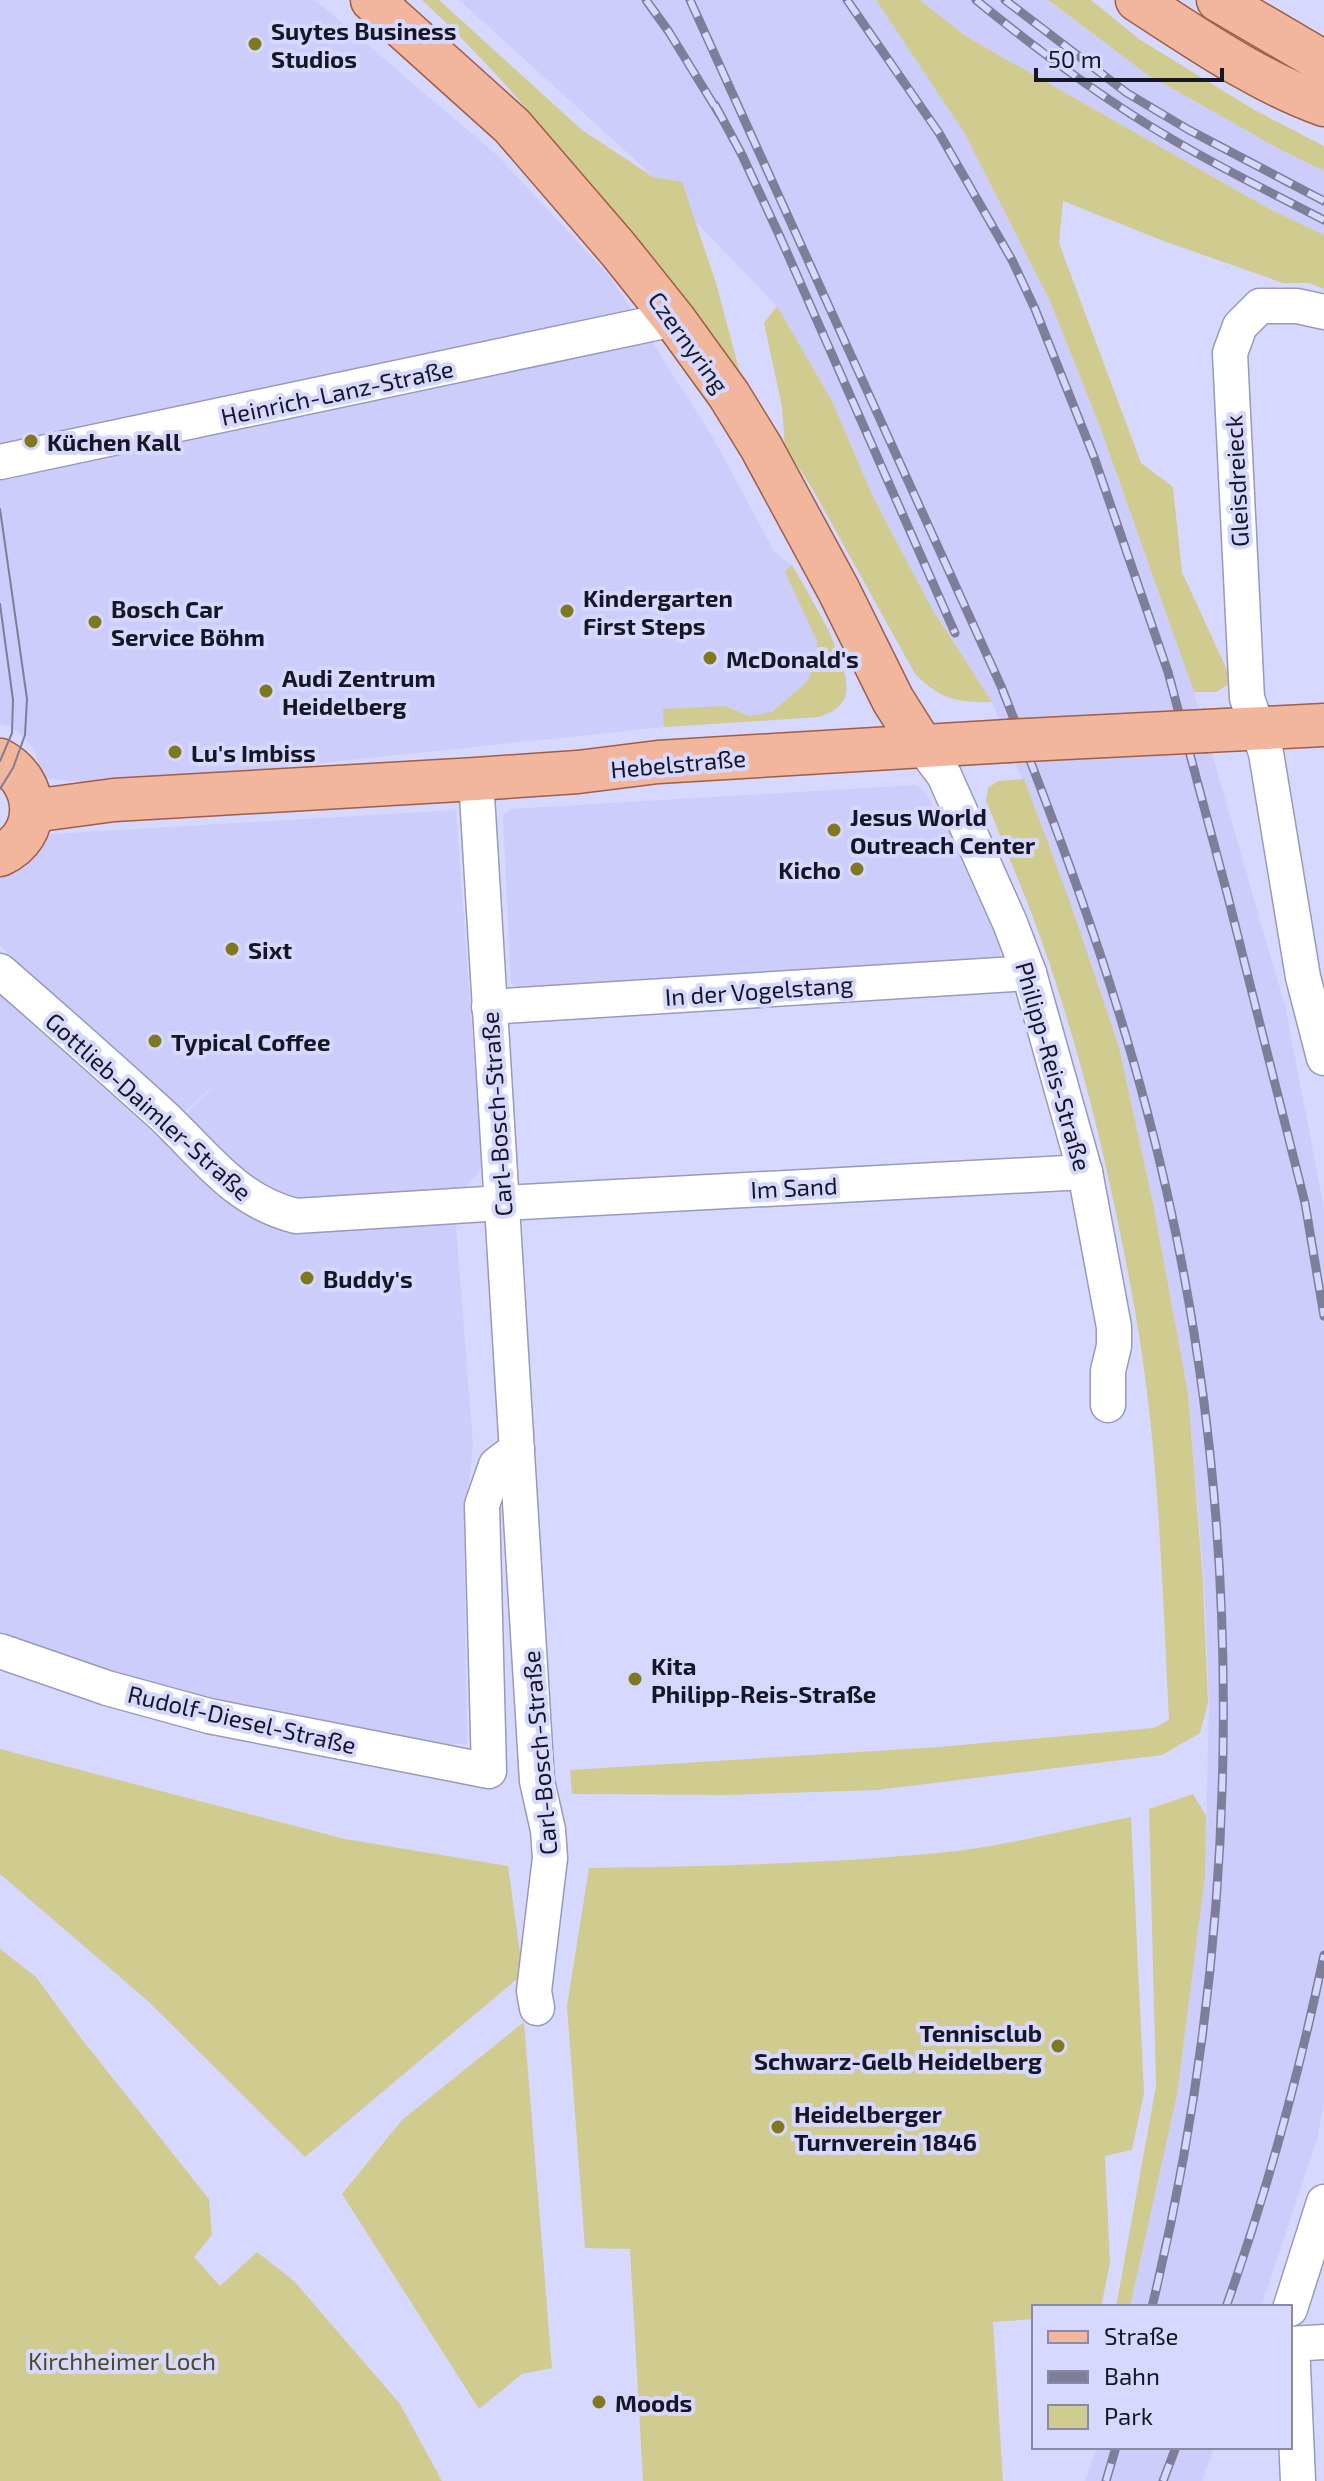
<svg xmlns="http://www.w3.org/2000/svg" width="1324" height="2481" viewBox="0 0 1324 2481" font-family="'Exo 2',sans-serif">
	<rect width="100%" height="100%" fill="#d7d8ff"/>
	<g fill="#cccdfa">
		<path d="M0 0H315L497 155 611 278 712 436 775 553 792 565 830 632 846 676 847 688 844 699 834 711 819 717 664 727 111 785 42 778 34 749 22 735 10 727 0 724Z"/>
		<path d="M459 0H876L965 134 1050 301 1100 427 1194 692 1285 1006 1324 1208V2103L1318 2136 1261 2307H1130L1177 2095 1205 1877 1209 1703 1204 1582 1188 1393 1154 1208 1119 1047 1070 902 992 702 931 607 873 497 832 401 777 306 641 165Z"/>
		<path d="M920 0H1047L1145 73 1281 150 1324 171V235L1266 207 967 37Z"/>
		<path d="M917 785 924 791 970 864 1001 951 996 961 520 990 511 983 503 815 511 809Z"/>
		<path d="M456 810 482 1168 454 1200 473 1446 464 1526 467 1744H429L231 1706 153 1686 65 1657 0 1631V992L159 1139 228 1073 184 1112 0 946V873L33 854 51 834Z"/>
		<path d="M1097 2447H1214L1202 2481H1085Z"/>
	</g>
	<g fill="#d0cc8f">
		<path d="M422 0H439L582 130 653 177 682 182 716 283 743 384C641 252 545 114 422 0Z"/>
		<path d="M876 0H920L967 37 1266 207 1324 235V289L1309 283H1283L1161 240 1063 201 1059 243 1141 463 1173 487 1182 572 1228 672V685L1216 692H1194L1100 427 1050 301 965 134Z"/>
		<path d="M1048 0H1091L1139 39 1251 108 1324 146V171L1281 150 1145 73Z"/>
		<path d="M777 306 832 401 873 497 931 607 992 702C957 703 940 699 915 674L812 488 785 447 782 407 764 323Z"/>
		<path d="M792 565C806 590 858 672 844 699 839 709 829 713 819 717L664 727 663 709 725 706 749 716 772 712 807 682 816 662 817 641 785 572Z"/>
		<path d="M1024 779 1070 902 1119 1047 1154 1208 1188 1393 1203 1582 1208 1703 1200 1733 1162 1755 877 1790 728 1795 572 1794 570 1770 938 1747 1154 1728 1169 1720C1162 1586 1159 1449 1136 1317 1115 1196 1087 1075 1048 959 1030 906 1007 853 986 801L988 788 998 781Z"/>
		<path d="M0 1749 345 1839 508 1866 523 1974 305 2157 148 2001 0 1874Z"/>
		<path d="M1193 1794 1206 1816 1205 1877 1177 2095 1130 2307H1116L1156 2086 1149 1809Z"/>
		<path d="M1131 1817 1144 2093 1132 2150 1105 2156 1110 2263 1101 2307H1034V2319L993 2322 1003 2481H643L630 2249 585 2248 567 2006 589 1868C712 1866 834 1864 956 1851 1014 1844 1073 1828 1131 1817Z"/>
		<path d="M0 1949 36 1977 80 2037 209 2199 212 2235 194 2257 220 2286 257 2252 294 2281 400 2404 442 2481H0Z"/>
		<path d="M524 2022 552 2368 522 2374 479 2409 342 2194 402 2120Z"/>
	</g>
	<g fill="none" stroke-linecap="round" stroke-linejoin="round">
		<g stroke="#9999bd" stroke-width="37">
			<g id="minor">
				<path d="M1324 312 1297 306H1260L1240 326 1230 353 1247 698 1266 753 1303 977 1324 1058"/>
				<path d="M0 462 674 319"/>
				<path d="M922 746 944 775 1010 923 1029 973 1085 1172 1114 1327V1346L1108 1371V1405"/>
				<path d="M476 779 537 1781 548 1830 550 1858 534 1991 537 2008"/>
				<path d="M0 971C54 1018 108 1066 161 1114 205 1155 235 1201 296 1216L502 1203 1085 1172"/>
				<path d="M489 1007 1029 973"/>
				<path d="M0 1651 107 1688 209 1716 489 1771 482 1505 496 1465 517 1449"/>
				<path d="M1290 2309 1324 2202"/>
				<path d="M1290 2344 1324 2342"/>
				<path d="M1292 2344 1298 2481"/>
			</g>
		</g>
		<g stroke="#9f5e46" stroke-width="45">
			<g id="major">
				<path d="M372 0 512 126 618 249 674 319 729 395 761 447 838 589 893 700 922 746"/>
				<path d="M1137 0C1196 38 1257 81 1324 105"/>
				<path d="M1218 0 1324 62"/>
				<path d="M1206 731 1324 725"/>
				<path d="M0 760C39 781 44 835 0 855"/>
				<path d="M32 811 114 800 476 779 578 772 658 762 1008 741"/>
			</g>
		</g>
		<use href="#minor" stroke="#fff" stroke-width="34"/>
		<use href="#major" stroke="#f1b69b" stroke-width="42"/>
		<g stroke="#7e7e99" stroke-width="2">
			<path d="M0 509 27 699 25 735 13 768 0 789"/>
			<path d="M0 604 13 700 12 733 0 761"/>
		</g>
		<g stroke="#7e7e99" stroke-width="9">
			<g id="rail">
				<path d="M646 0 669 32 720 115"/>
				<path d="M690 0 1001 686C1056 825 1109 966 1147 1111 1250 1499 1246 1918 1152 2307"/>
				<path d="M847 0 939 133 1012 260 1035 309 1094 457 1168 672 1227 893 1305 1203 1324 1316"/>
				<path d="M976 0C1030 44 1086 86 1145 123 1203 159 1264 189 1324 220"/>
				<path d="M1005 0 1127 93 1189 130 1324 201"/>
				<path d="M715 105 742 155 781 239 955 633"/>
				<path d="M1226 2307C1267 2192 1299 2074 1324 1955"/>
				<path d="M1106 2481 1116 2447"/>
				<path d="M1163 2481 1176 2447"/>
			</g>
		</g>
		<use href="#rail" stroke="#d7d8ff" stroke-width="6" stroke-dasharray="18" stroke-linecap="butt"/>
		<g stroke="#9f5e46" stroke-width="45" stroke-linecap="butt">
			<path id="major-bridge" d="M1008 741 1206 731"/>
		</g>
		<use href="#major-bridge" stroke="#f1b69b" stroke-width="42"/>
	</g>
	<g fill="#7f781c" stroke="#d7d8ff" stroke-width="3">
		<circle cx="255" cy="44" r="8"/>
		<circle cx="31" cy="441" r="8"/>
		<circle cx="567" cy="611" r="8"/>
		<circle cx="95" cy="622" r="8"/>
		<circle cx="710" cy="658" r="8"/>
		<circle cx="266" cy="691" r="8"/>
		<circle cx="175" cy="752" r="8"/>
		<circle cx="834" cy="830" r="8"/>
		<circle cx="857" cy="869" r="8"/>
		<circle cx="232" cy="949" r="8"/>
		<circle cx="155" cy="1041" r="8"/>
		<circle cx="307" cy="1278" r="8"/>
		<circle cx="635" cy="1679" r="8"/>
		<circle cx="1058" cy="2046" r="8"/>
		<circle cx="778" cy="2127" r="8"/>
		<circle cx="599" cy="2402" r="8"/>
	</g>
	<g text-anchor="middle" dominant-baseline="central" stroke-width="8" stroke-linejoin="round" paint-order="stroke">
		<g font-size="24" font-weight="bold" fill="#171624" stroke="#d7d8ff" text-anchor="start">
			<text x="271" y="30">Suytes Business<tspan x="271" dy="28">Studios</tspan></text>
			<text x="47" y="441">Küchen Kall</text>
			<text x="583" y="597">Kindergarten<tspan x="583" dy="28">First Steps</tspan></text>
			<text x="111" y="608">Bosch Car<tspan x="111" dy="28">Service Böhm</tspan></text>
			<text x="726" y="658">McDonald's</text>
			<text x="282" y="677">Audi Zentrum<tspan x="282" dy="28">Heidelberg</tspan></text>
			<text x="191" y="752">Lu's Imbiss</text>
			<text x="850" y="816">Jesus World<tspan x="850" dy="28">Outreach Center</tspan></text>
			<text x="841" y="869" text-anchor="end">Kicho</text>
			<text x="248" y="949">Sixt</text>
			<text x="171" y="1041">Typical Coffee</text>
			<text x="323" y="1278">Buddy's</text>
			<text x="651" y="1665">Kita<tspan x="651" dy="28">Philipp-Reis-Straße</tspan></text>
			<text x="1042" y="2032" text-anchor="end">Tennisclub<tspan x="1042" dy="28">Schwarz-Gelb Heidelberg</tspan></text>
			<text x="794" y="2113">Heidelberger<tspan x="794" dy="28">Turnverein 1846</tspan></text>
			<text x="615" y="2402">Moods</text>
		</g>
		<g font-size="24" fill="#171624" stroke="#d7d8ff">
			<text transform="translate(689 342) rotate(54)">Czernyring</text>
			<text transform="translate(337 392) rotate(-12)">Heinrich-Lanz-Straße</text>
			<text transform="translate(1236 481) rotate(-93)">Gleisdreieck</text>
			<text transform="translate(678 763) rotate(-5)">Hebelstraße</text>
			<text transform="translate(759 990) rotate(-4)">In der Vogelstang</text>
			<text transform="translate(1054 1066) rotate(74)">Philipp-Reis-Straße</text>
			<text transform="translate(149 1106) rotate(42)">Gottlieb-Daimler-Straße</text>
			<text transform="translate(496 1114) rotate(-94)">Carl-Bosch-Straße</text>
			<text transform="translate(794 1187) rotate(-3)">Im Sand</text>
			<text transform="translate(242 1719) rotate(13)">Rudolf-Diesel-Straße</text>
			<text transform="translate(539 1753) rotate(-95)">Carl-Bosch-Straße</text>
		</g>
		<g font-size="24" fill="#4e4b22" stroke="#d7d8ff">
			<text x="122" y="2360">Kirchheimer Loch</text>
		</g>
	</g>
	<rect x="1032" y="2305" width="260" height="144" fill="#d7d8ff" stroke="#8a8aa7" stroke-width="2"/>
	<rect x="1048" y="2331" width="40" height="12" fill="#f1b69b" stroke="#8a8aa7" stroke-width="2"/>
	<text x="1104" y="2345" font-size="24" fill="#171624">Straße</text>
	<rect x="1048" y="2371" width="40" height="12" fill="#7e7e99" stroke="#8a8aa7" stroke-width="2"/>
	<text x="1104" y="2385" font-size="24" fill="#171624">Bahn</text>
	<rect x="1048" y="2405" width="40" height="24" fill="#d0cc8f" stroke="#8a8aa7" stroke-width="2"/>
	<text x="1104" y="2425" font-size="24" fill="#171624">Park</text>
	<path d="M1036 68v12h186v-12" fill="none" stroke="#171624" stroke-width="4"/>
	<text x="1048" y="68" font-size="24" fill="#171624" stroke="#d7d8ff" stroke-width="6" paint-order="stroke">50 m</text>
</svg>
